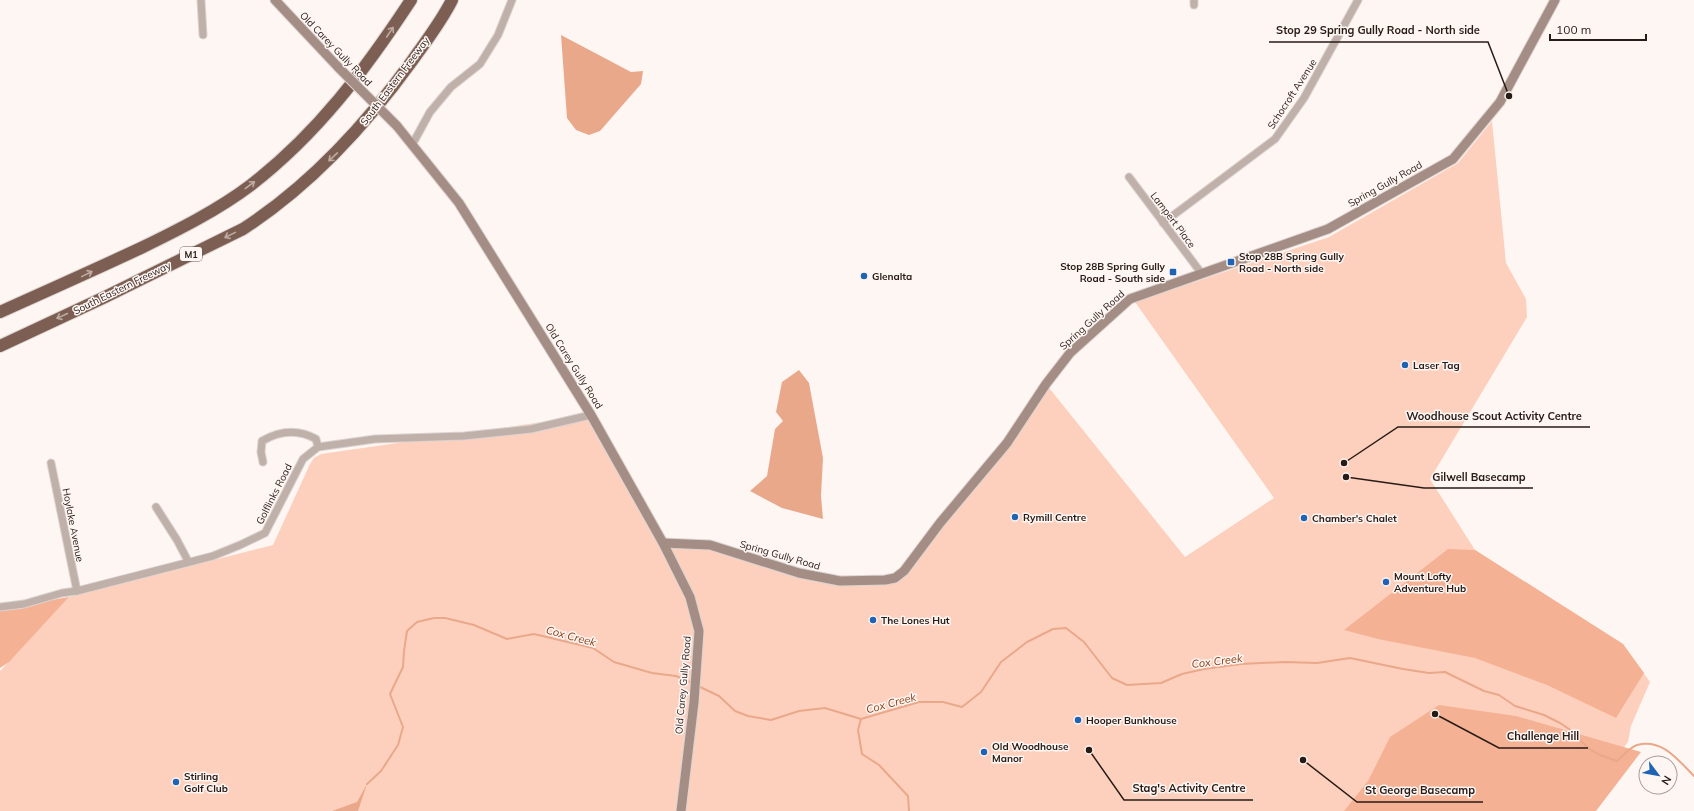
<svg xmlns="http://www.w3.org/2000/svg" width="1694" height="811" viewBox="0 0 1694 811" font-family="Mulish,sans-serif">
	<rect width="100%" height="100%" fill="#fef6f3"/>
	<path fill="#fdd0bd" d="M1492 121 1506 263 1526 299 1527 317 1430 479 1475 550 1623 644 1650 682 1631 726 1628 742 1576 811H0V671L69 597 273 545 310 464 314 458 321 454 591 415 663 543 710 545 840 581 895 578 1007 443 1046 384 1185 557 1274 498 1135 302 1329 237 1458 163Z"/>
	<g fill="#f4b193">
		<path d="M1448 549 1475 550 1623 644 1644 673 1616 718 1547 685 1475 658 1378 639 1344 630Z"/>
		<path d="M69 597 9 662 0 668V608Z"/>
		<path d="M1439 705 1516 716 1641 752 1596 811H1344L1368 781 1390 737Z"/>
	</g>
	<g fill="#eaa88a">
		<path d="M561 35 631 72 643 71 641 84 600 131 589 135 576 130 567 118Z"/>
		<path d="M799 370 809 383 823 458 821 496 823 519 782 508 750 491 767 476 775 429 783 421 776 412 782 382Z"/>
		<path d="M367 784 358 811H332L357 802Z"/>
	</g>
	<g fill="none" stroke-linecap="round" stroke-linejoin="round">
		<g stroke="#eaa88a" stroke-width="2">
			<path d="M698 686 719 696 735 711 748 716 771 720 799 711 825 708 861 719 919 702H943L962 707 981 692 1001 662 1027 642 1053 629 1066 628 1084 642 1112 678 1127 685 1161 683 1182 674 1204 669 1241 664 1285 662 1317 663 1350 658 1403 669 1429 673 1445 672 1484 691 1499 695 1515 706 1544 715 1560 723 1569 729 1588 748 1600 755 1617 761C1623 756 1630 747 1637 745 1662 738 1678 760 1694 776"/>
			<path d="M861 719 858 730 862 754 879 765 908 796 909 811"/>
			<path d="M367 784 381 771 398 745 403 727 390 694 403 667 404 651 407 631 417 622 434 618H445L474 625 507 639 534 634 593 648 614 662 652 673 676 676 692 683"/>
		</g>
		<g stroke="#dcd3d0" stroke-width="9">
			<g id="street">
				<path d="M201 0 203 35"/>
				<path d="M1194 0V5"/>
				<path d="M412 145 430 112 451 87 480 64 498 35 512 0"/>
				<path d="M1129 177 1202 274"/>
				<path d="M1163 223 1275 139 1304 98 1358 0"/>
				<path d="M263 462 261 452 262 441C279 431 298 429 316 439L318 447"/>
				<path d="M51 463 77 591"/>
				<path d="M156 507 177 540 188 561"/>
				<path d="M0 607 24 604 62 593 77 591 213 556 240 545 265 533 303 459 318 447 375 439 464 436 531 429 591 415"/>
			</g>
		</g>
		<g stroke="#dcd3d0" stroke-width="11">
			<g id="secondary">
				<path d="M275 0 338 67"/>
				<path d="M397 126 459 203 591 415 663 543 690 597 699 631 694 702 681 811"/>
				<path d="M663 543 710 545 799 573 840 581 885 580 895 578 904 571 940 523 1007 443 1046 384 1070 353 1130 299 1328 229 1453 159 1500 102 1555 0"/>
			</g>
		</g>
		<g stroke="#dcd3d0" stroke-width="14">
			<g id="highway">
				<path d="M0 312C47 291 94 270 141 248 178 230 218 210 251 185 318 133 365 70 411 0"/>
				<path d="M0 346 105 297 243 229C311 185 365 126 412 61 426 41 441 22 452 0"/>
			</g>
		</g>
		<use href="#street" stroke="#bfb0aa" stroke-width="7"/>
		<use href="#secondary" stroke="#a38d84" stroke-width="9"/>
		<use href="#highway" stroke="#7c5f52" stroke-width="12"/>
		<g stroke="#dcd3d0" stroke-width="11" stroke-linecap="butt">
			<path id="secondary-bridge" d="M338 67 397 126"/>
		</g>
		<use href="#secondary-bridge" stroke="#a38d84" stroke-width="9"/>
	</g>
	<defs><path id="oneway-shaft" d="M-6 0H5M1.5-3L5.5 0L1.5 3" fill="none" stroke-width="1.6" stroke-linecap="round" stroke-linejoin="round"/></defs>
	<g stroke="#bdaaa2">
		<use href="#oneway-shaft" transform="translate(390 32) rotate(-56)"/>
		<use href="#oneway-shaft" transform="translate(333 157) rotate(137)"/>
		<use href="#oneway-shaft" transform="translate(250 185) rotate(-37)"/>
		<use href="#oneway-shaft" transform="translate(230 235) rotate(154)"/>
		<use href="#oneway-shaft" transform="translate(87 274) rotate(-26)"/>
		<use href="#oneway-shaft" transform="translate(62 316) rotate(155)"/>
	</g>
	<g fill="#1e63b4" stroke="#fef6f3" stroke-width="1.5">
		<rect x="1227" y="258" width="8" height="8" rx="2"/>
		<rect x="1169" y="268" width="8" height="8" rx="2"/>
		<circle cx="864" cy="276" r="4"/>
		<circle cx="1405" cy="365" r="4"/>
		<circle cx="1015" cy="517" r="4"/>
		<circle cx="1304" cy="518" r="4"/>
		<circle cx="1386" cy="582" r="4"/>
		<circle cx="873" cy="620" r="4"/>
		<circle cx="1078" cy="720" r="4"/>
		<circle cx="984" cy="752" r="4"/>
		<circle cx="176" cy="782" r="4"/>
	</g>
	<g text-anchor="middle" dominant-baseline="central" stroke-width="3" stroke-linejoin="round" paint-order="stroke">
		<rect fill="#fef6f3" stroke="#685d58" stroke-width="1" x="180" y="247" width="22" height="14" rx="3"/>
		<g font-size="9" font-weight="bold" fill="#271b16">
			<text x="191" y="254">M1</text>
		</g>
		<g font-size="10" fill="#271b16" stroke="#fef6f3">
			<text transform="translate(336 49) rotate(46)">Old Carey Gully Road</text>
			<text transform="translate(395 81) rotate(-53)">South Eastern Freeway</text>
			<text transform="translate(1292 94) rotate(-57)">Schocroft Avenue</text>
			<text transform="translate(1385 184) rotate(-29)">Spring Gully Road</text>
			<text transform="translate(1173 220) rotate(53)">Lampert Place</text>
			<text transform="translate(122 288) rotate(-26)">South Eastern Freeway</text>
			<text transform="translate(1092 320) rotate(-42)">Spring Gully Road</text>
			<text transform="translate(574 366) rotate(58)">Old Carey Gully Road</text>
			<text transform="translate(274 494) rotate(-63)">Golflinks Road</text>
			<text transform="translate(73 525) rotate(79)">Hoylake Avenue</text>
			<text transform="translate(780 555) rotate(16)">Spring Gully Road</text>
			<text transform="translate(683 685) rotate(-85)">Old Carey Gully Road</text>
		</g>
		<g font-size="10" font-weight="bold" fill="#271b16" stroke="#fef6f3" text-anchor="start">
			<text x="1239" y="256">Stop 28B Spring Gully<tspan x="1239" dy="12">Road - North side</tspan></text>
			<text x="1165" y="266" text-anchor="end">Stop 28B Spring Gully<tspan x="1165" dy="12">Road - South side</tspan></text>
			<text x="872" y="276">Glenalta</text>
			<text x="1413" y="365">Laser Tag</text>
			<text x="1023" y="517">Rymill Centre</text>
			<text x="1312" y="518">Chamber's Chalet</text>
			<text x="1394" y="576">Mount Lofty<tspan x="1394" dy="12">Adventure Hub</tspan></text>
			<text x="881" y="620">The Lones Hut</text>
			<text x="1086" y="720">Hooper Bunkhouse</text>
			<text x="992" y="746">Old Woodhouse<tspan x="992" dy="12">Manor</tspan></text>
			<text x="184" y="776">Stirling<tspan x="184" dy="12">Golf Club</tspan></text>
		</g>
		<g font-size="11" font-style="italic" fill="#8b3d12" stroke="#fef6f3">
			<text transform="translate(571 636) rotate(15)">Cox Creek</text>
			<text transform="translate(1217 661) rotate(-7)">Cox Creek</text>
			<text transform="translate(891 703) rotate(-15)">Cox Creek</text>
		</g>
	</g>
	<path fill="none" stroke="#271b16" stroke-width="1.5" d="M1509 96L1488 42H1269M1344 463L1398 427H1590M1346 477L1424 488H1533M1435 714L1499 748H1588M1089 750L1124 800H1253M1303 760L1357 802H1483"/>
	<g fill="#271b16" stroke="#fef6f3" stroke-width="1.5">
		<circle cx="1509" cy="96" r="4"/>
		<circle cx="1344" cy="463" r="4"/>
		<circle cx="1346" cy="477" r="4"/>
		<circle cx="1435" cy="714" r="4"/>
		<circle cx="1089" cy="750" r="4"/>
		<circle cx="1303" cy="760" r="4"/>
	</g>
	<g font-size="11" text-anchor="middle" font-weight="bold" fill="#271b16" stroke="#fef6f3" stroke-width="3" stroke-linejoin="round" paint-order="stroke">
		<text x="1378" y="34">Stop 29 Spring Gully Road - North side</text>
		<text x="1494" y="420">Woodhouse Scout Activity Centre</text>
		<text x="1479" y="481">Gilwell Basecamp</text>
		<text x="1543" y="740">Challenge Hill</text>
		<text x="1189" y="792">Stag's Activity Centre</text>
		<text x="1420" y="794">St George Basecamp</text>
	</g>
	<g transform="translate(1658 775) rotate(122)"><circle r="19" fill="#fef6f3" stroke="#a89e9b"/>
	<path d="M0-3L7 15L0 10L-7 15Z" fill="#1e63b4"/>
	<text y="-6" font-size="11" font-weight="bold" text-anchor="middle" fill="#271b16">N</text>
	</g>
	<path d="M1550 34v6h96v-6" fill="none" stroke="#271b16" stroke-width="2"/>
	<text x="1556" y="34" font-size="12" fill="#271b16" stroke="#fef6f3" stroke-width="3" paint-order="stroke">100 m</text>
</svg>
